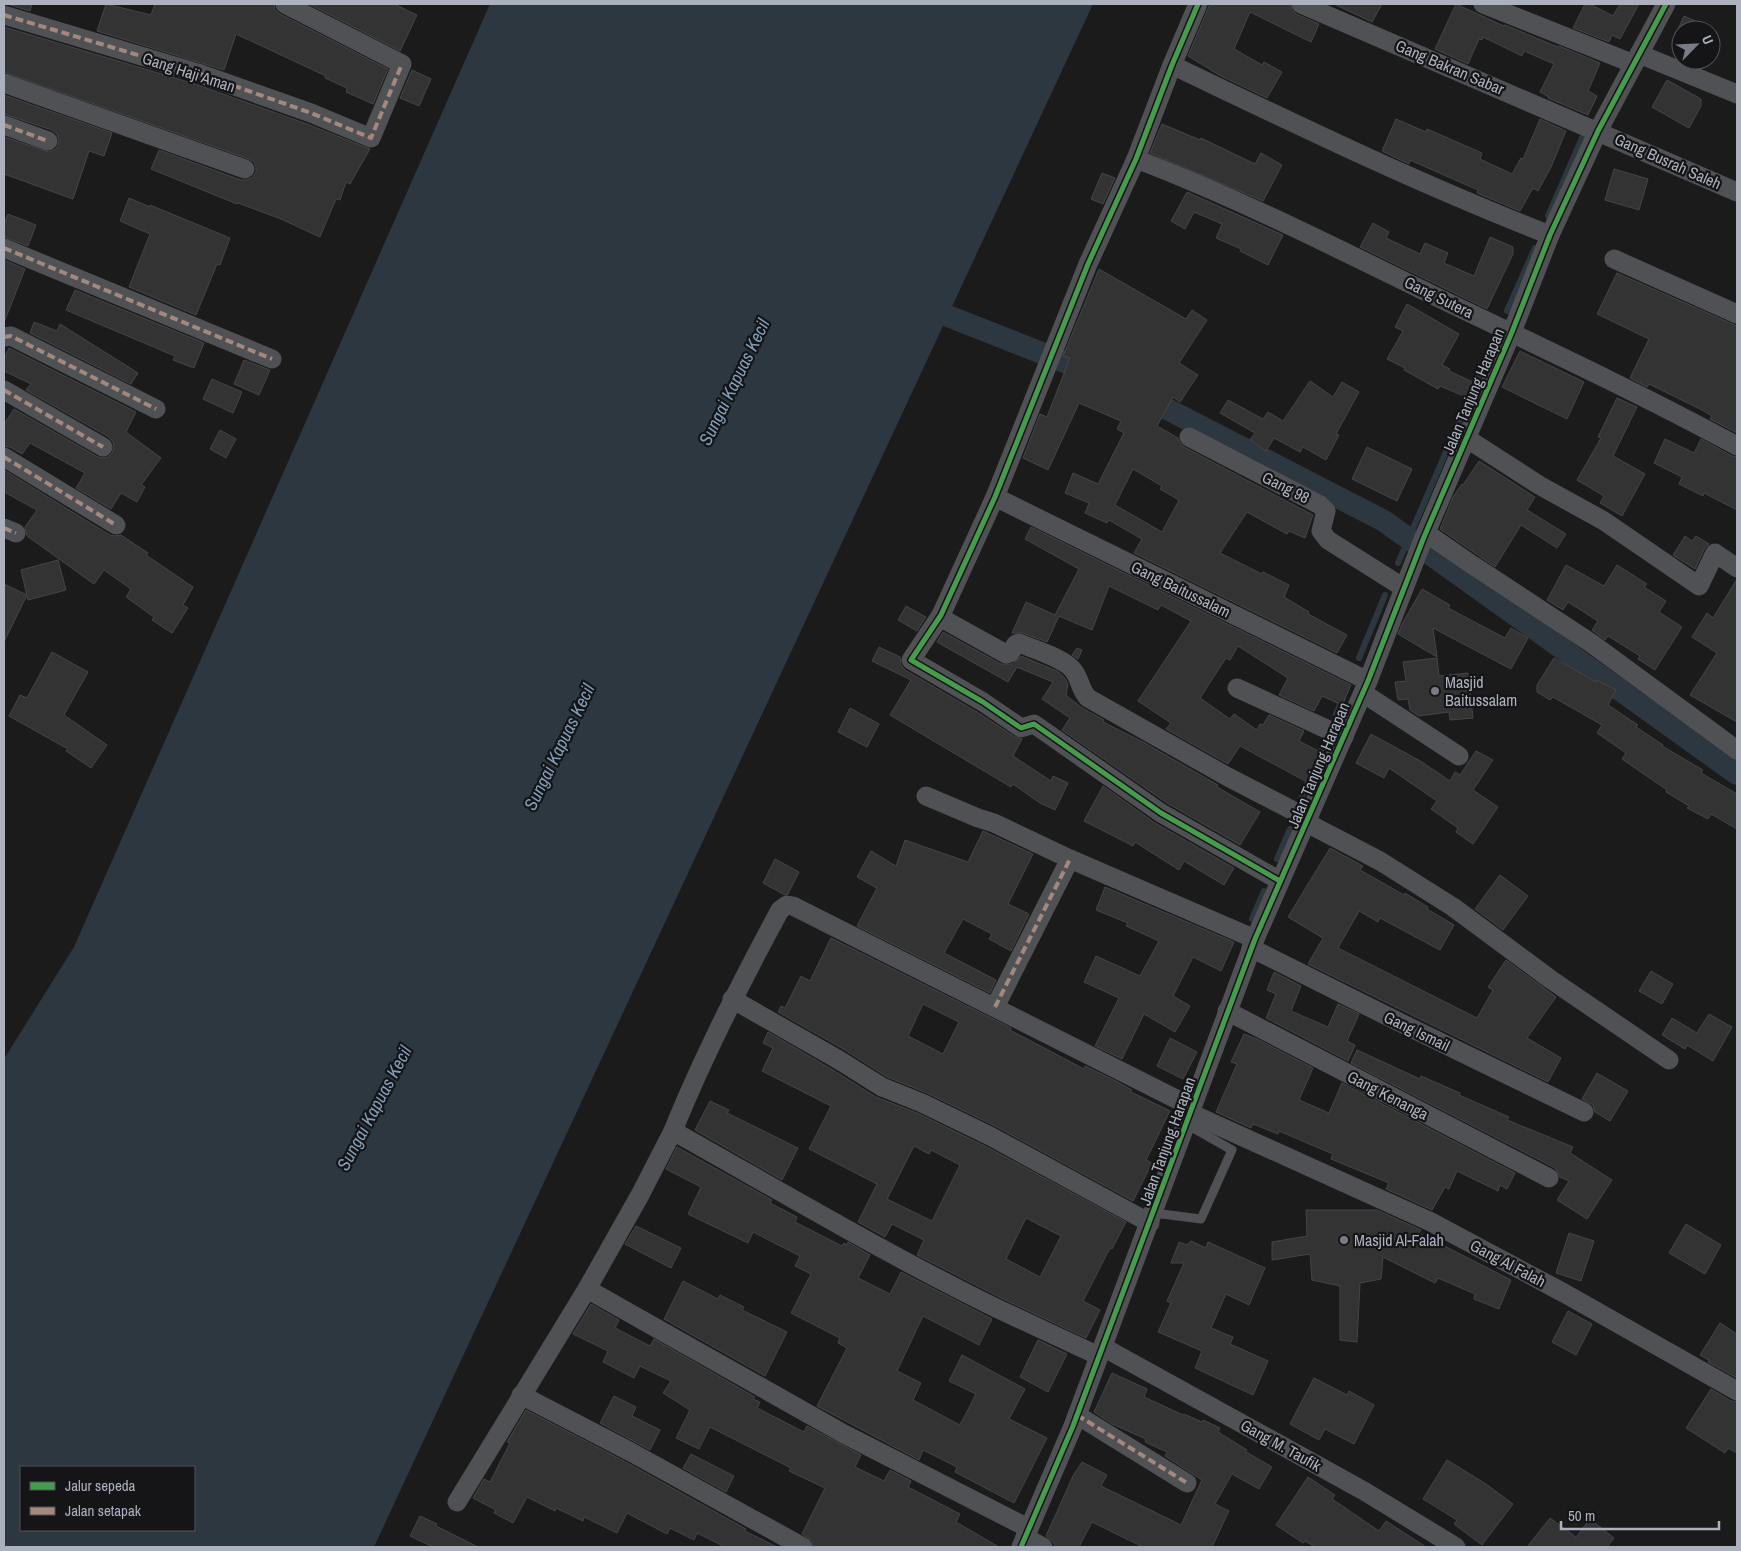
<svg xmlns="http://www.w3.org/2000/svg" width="1741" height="1551" viewBox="0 0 1741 1551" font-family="'Archivo Narrow',sans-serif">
	<rect width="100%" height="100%" fill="#1b1b1c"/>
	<path fill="#2c373f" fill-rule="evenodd" d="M490 4H1093L374 1547H4V1059L74 947ZM21 1467H194V1530H21Z"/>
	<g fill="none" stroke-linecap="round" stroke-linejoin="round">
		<g stroke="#2c373f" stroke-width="6">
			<path d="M1548 216 1586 129"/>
			<path d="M1507 311 1535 248"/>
			<path d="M1398 563 1493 343"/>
			<path d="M1359 658 1385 595"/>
			<path d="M1336 714 1343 698"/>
			<path d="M1318 759 1323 746"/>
			<path d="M1302 797 1311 775"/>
			<path d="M1277 859 1290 829"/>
			<path d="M1252 919 1264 891"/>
		</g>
		<g stroke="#2c373f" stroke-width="22">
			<path d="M920 305 1095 374"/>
			<path d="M1140 395 1384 521 1737 774"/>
		</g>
	</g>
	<g fill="#333334" stroke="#444548" fill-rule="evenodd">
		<path d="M11 4H32L30 11 10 5Z"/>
		<path d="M106 4 151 15 155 4H274L275 10 280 14 388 69 373 104 346 92 347 88 325 78 326 76 236 34 224 70 97 31Z"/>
		<path d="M309 4H394L417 15 400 51Z"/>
		<path d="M1210 4H1290L1292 10 1296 14 1319 24 1311 42 1250 12 1234 49 1262 65 1264 62 1282 72 1267 98 1219 75 1188 56Z"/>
		<path d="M1334 4H1382L1372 22Z"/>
		<path d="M1456 4 1504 26 1505 25 1558 47 1559 46 1600 63 1588 91 1597 96 1588 115 1548 98 1549 97 1540 92 1554 64 1524 51 1522 56 1483 37 1482 40 1479 39 1468 64 1435 49Z"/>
		<path d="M1585 4H1590L1613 16 1620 4H1639L1620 39 1612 35 1609 42 1573 28Z"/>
		<path d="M1684 16 1713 29 1711 33V30H1681V39L1675 36Z"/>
		<path d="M4 27 195 84 307 124 370 149 350 184 346 182 340 200 336 199 320 237 281 219 238 203 237 204 151 169 159 150 241 180H247L253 177 256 172V167L254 162 249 159 4 72Z"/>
		<path d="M412 70 431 79 419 106 400 98Z"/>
		<path d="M1667 80 1701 99V106L1689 128 1652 107Z"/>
		<path d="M4 95 112 133 104 156 89 151 73 199 4 174V137L49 152 56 149 58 145 59 140 57 134 52 130 4 114Z"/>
		<path d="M1396 119 1426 132 1427 129 1482 153 1480 159 1512 174 1521 158 1523 159 1540 119 1566 131 1551 167 1538 191 1533 188 1520 211 1477 193 1478 190 1410 160 1409 164 1382 151Z"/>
		<path d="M1162 124 1200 140 1201 138 1255 164 1261 153 1282 165 1263 201 1150 153Z"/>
		<path d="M1614 169 1648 179 1639 210 1605 200Z"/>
		<path d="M1102 173 1115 178 1103 204 1091 199Z"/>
		<path d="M1187 192 1283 235 1268 265 1240 251 1241 249 1216 238 1222 224 1194 212 1185 229 1171 221Z"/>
		<path d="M129 198 150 207V205L230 238 220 265 217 264 196 315 129 287 150 234 120 221Z"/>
		<path d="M8 214 36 225 28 246 4 237V224Z"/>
		<path d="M1373 223 1389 232 1386 238 1420 254 1425 243 1448 253 1444 263 1474 276 1490 237 1513 247V254L1487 309 1360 247Z"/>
		<path d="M4 260 25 269 5 320 4 319Z"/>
		<path d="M1099 269 1186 319 1192 310 1207 320 1179 363 1198 375 1180 402 1173 397 1157 426 1178 438 1180 443 1184 447 1313 515 1305 538 1289 531 1287 534 1247 512 1220 553 1262 574 1263 572 1289 585 1284 597 1309 612 1308 614 1347 635 1337 653 1134 553 1142 539 1109 520 1107 523 1085 513 1089 503 1065 493 1073 473 1098 484 1124 433 1117 429 1121 421 1079 403 1048 470 1023 458 1040 414 1047 417 1070 358 1063 356ZM1133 469 1162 486 1160 489 1179 500 1162 532 1115 505Z"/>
		<path d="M1617 273 1737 326V433L1710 419 1712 416 1702 410 1649 384 1647 387 1630 378 1649 339 1597 314Z"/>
		<path d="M75 290 204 343 194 368 173 360 175 356 66 310Z"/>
		<path d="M1407 304 1459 334 1442 365 1450 369 1449 371 1477 384 1471 399 1440 386 1438 389 1404 370 1405 368 1387 359 1403 331 1395 327Z"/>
		<path d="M34 322 57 331 60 324 138 373 131 384 30 333Z"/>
		<path d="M9 348 136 412 126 432 161 458 141 485 145 487 137 502 121 493 111 509 76 488 85 473 30 443 22 454 10 447 4 446V424L14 409 98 457 104 458 108 457 112 453 114 447 113 442 109 437 26 390 31 384 4 371V359Z"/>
		<path d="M1520 351 1584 382 1567 419 1502 387Z"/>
		<path d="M244 360 270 370 259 395 234 384Z"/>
		<path d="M212 379 242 392 233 413 203 399Z"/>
		<path d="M1310 381 1333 397 1342 382 1359 392 1336 434 1339 435 1326 460 1303 447 1300 452 1274 438 1266 451 1250 440 1255 433 1220 413 1228 400 1263 419 1268 412 1283 421Z"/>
		<path d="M1617 398 1637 407 1613 456 1645 474 1622 516 1600 503 1604 496 1577 480 1601 438 1598 437Z"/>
		<path d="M220 430 236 439 226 458 210 449Z"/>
		<path d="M1665 439 1694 453 1701 439 1732 456 1737 457V510L1704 493 1703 496 1679 484 1682 477 1654 463Z"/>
		<path d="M1367 447 1412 469 1397 501 1352 479Z"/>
		<path d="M1479 461 1535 497 1527 510 1566 534 1557 548 1521 525 1495 567 1440 529 1453 497 1462 484 1463 485Z"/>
		<path d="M4 470 110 535 115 536 121 535 148 553 146 555 193 587 183 605 188 608 172 633 152 620 154 617 126 597 131 589 104 570 94 584 27 536 25 527 37 510 4 492Z"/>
		<path d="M1031 527 1351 685 1342 705 1322 696 1314 711 1279 695 1288 678 1238 646 1230 660 1226 658 1200 698 1230 719 1234 714 1257 730 1260 724 1263 725 1269 715 1304 731 1299 741 1324 754 1311 784 1240 746 1228 764 1166 729 1171 723 1138 701 1191 621 1161 605 1158 610 1109 586 1092 630 1059 616 1047 642 1023 633H1012L1026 602 1055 615 1079 569 1025 539Z"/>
		<path d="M1685 536 1692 541 1696 536 1709 544 1705 548 1695 569 1673 555Z"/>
		<path d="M58 560 66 590 28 600 21 570Z"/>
		<path d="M1566 565 1604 586 1617 565 1647 584 1644 587 1666 601 1659 612 1682 627 1655 670 1638 659 1640 656 1608 636 1605 640 1592 630 1598 621 1568 602 1563 610 1547 600Z"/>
		<path d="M1737 579V722L1690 695 1717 653 1692 637 1707 613 1713 618Z"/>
		<path d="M4 584 27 595 4 642Z"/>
		<path d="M1422 589 1450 605 1448 608 1505 638 1511 628 1528 638 1511 669 1433 628 1437 657 1398 634 1402 624Z"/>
		<path d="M906 606 926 617 917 631 898 620Z"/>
		<path d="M943 632 1001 664H1013L1021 656 1057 671 1064 677 1068 684 1066 695 1082 708 1104 720 1103 722 1143 742 1218 785 1217 787 1260 812 1240 845 1167 803 1062 730 1070 718 1042 699 1053 682 1017 667 1008 682 937 642Z"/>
		<path d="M879 647 900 657 901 665 905 670 977 712 1015 737 1022 739 1013 756 1051 781 1053 776 1068 783 1055 810 1040 803 1013 784 1011 787 890 715 911 680 872 661Z"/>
		<path d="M1077 648 1082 650 1078 659 1072 655Z"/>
		<path d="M52 652 88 672 64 715 107 745 91 768 66 751 68 749 9 716 20 695 27 698Z"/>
		<path d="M1437 658 1439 676 1468 673 1473 718 1450 720 1449 712 1419 716 1410 710 1408 699 1398 700 1395 682 1406 681 1403 662Z"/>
		<path d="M1554 658 1596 682 1597 680 1616 690 1608 705 1638 725 1636 727 1663 745 1662 746 1703 770 1701 773 1737 794V829L1711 814 1708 819 1687 808 1689 806 1666 792 1667 790 1622 759 1626 753 1597 733 1602 725 1553 697 1550 700 1537 692V685Z"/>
		<path d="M850 708 879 724 867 747 838 732Z"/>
		<path d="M1371 734 1422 762 1450 781 1455 772 1460 775 1476 751 1493 760 1473 790 1498 807 1473 844 1456 832 1458 828 1431 809 1437 801 1389 768 1384 778 1356 763Z"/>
		<path d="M1103 786 1155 823 1234 868 1224 885 1184 861 1179 870 1135 842 1133 846 1084 821Z"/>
		<path d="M983 831 1033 854 1008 904 1029 914 1011 951 989 939 992 934 963 919 944 953 996 980 990 993 857 926 877 888 857 877 871 851 896 866 905 840 968 862Z"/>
		<path d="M1330 848 1363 866 1360 870 1404 895 1405 893 1428 907 1427 909 1454 925 1440 950 1380 918 1378 922 1359 911 1338 948 1477 1018 1493 990 1488 987 1506 960 1556 997 1527 1038 1561 1058 1548 1082 1308 964 1323 938 1288 917Z"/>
		<path d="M775 859 799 872 788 894 785 895 763 883Z"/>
		<path d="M1500 875 1528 896 1503 930 1475 909Z"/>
		<path d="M1105 887 1234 942 1221 971 1193 957 1173 996 1190 1006 1175 1032 1144 1014 1122 1059 1095 1046 1119 998 1084 982 1096 956 1140 976 1159 941 1126 926 1128 923 1096 910Z"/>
		<path d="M831 938 1011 1028 1010 1030 1084 1069 1085 1066 1112 1079 1132 1090 1131 1092 1170 1111 1146 1160 1152 1163 1133 1201 995 1126 927 1093 887 1077 845 1050 778 1012 781 1006 785 1008 801 976 810 981ZM923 1004 959 1022 943 1054 908 1036Z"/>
		<path d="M1651 971 1673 984 1662 1004 1639 991Z"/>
		<path d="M1274 972 1301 986 1291 1011 1328 1027 1338 1004 1359 1014 1347 1041 1355 1045 1348 1061 1266 1018 1276 994 1267 990Z"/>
		<path d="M1709 1014 1732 1027 1713 1061 1687 1045 1685 1049 1662 1035 1672 1018 1697 1033Z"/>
		<path d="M768 1032 833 1070 876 1097 917 1113 985 1146 1126 1222 1112 1249 1110 1248 1083 1301 1100 1310 1086 1338 1001 1298 917 1255 924 1240 892 1224 885 1237 858 1222 877 1184 809 1149 831 1106 762 1071 773 1048 763 1043ZM914 1146 929 1154 931 1150 960 1165 932 1221 887 1199ZM1026 1218 1061 1236 1040 1277 1006 1259Z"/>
		<path d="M1244 1034 1257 1039 1313 1068 1299 1100 1329 1113 1342 1083 1515 1173 1507 1189 1500 1185 1498 1191 1457 1171 1449 1189 1445 1187 1432 1210 1386 1189 1389 1183 1331 1159 1333 1154 1279 1131 1278 1134 1253 1124 1251 1128 1216 1112 1237 1064 1231 1062Z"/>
		<path d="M1170 1038 1197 1052 1183 1079 1157 1066Z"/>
		<path d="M1357 1050 1420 1079 1421 1076 1460 1093 1459 1095 1509 1117 1507 1120 1573 1147 1570 1153 1612 1180 1587 1219 1557 1200 1569 1181 1560 1177 1555 1168 1351 1063Z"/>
		<path d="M1597 1073 1628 1091 1610 1121 1595 1112 1593 1105 1582 1099Z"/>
		<path d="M710 1101 729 1110 727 1113 798 1148 782 1180 695 1130Z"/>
		<path d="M677 1147 772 1200 770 1203 797 1217 795 1222 842 1246 844 1243 846 1245 848 1242 870 1255 858 1278 890 1294 901 1272 992 1319 979 1345 923 1316 897 1371 921 1383 913 1400 960 1425 976 1394 949 1381 962 1355 1025 1389 1009 1419 1047 1438 1014 1503 955 1472 957 1467 923 1450 919 1460 817 1406 847 1348 838 1343 840 1338 791 1313 811 1274 795 1266 800 1256 753 1232 748 1243 688 1214 701 1187 666 1169Z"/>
		<path d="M1306 1210H1377L1421 1230 1419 1233 1511 1280 1499 1309 1474 1299 1475 1294 1438 1278 1435 1283 1383 1257 1381 1279 1360 1283 1357 1342 1340 1340V1286L1312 1280 1310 1254 1272 1260V1242L1307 1236Z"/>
		<path d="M1686 1224 1721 1245 1705 1274 1669 1253Z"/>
		<path d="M636 1226 681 1248 671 1268 625 1244Z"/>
		<path d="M1569 1233 1594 1241 1581 1281 1556 1273Z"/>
		<path d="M1191 1241 1206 1248 1208 1242 1265 1268 1249 1305 1226 1294 1211 1328 1233 1337 1230 1344 1268 1361 1253 1395 1195 1368 1202 1351 1158 1332 1171 1303 1167 1301 1184 1263H1171L1179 1242 1187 1245Z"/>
		<path d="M683 1281 718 1299 720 1295 744 1307 742 1310 787 1332 765 1376 664 1319Z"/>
		<path d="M591 1304 619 1320 615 1328 650 1346 654 1339 755 1397 753 1399 760 1402 757 1408 804 1432 807 1426 861 1455 855 1467 884 1481 890 1470 911 1481 908 1487 960 1514 956 1522 999 1547H814L812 1541 802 1534 825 1488 789 1471 791 1468 710 1427 699 1449 676 1438 690 1410 663 1393 671 1381 640 1366 634 1378 603 1362 608 1351 573 1334Z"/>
		<path d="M1568 1311 1592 1324 1576 1355 1552 1342Z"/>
		<path d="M1720 1323 1737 1334V1378L1708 1362 1709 1360 1700 1355Z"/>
		<path d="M1038 1340 1067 1354 1048 1392 1020 1377Z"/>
		<path d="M1112 1373 1147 1389 1144 1397 1183 1415 1184 1414 1202 1422 1203 1420 1220 1428 1218 1432 1247 1450 1246 1452 1272 1467 1259 1489 1232 1474 1215 1504 1229 1511 1212 1547H1143L1092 1522 1079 1547H1056L1052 1541 1046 1536 1073 1476 1082 1462 1107 1475 1101 1486 1181 1525 1202 1480 1165 1456 1167 1452 1145 1442 1146 1439 1112 1424 1094 1412Z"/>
		<path d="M1314 1378 1347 1395 1349 1391 1374 1405 1354 1444 1325 1429 1319 1440 1290 1424Z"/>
		<path d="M1711 1389 1731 1401 1737 1402V1453L1728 1448 1725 1453 1686 1428Z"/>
		<path d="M614 1396 636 1407 632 1416 660 1430 650 1450 600 1423Z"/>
		<path d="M526 1410 624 1461 746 1529 745 1531 777 1547H725L697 1533 694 1540 670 1528 667 1534 627 1513 617 1533 584 1517 583 1521 556 1508 555 1511 527 1497 513 1523 494 1513 496 1510 473 1498 484 1479 490 1482 510 1443 507 1442Z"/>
		<path d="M691 1454 734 1476 726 1492 683 1468Z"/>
		<path d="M1447 1460 1486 1484 1513 1504 1482 1545 1454 1524 1457 1520 1423 1499Z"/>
		<path d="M1308 1477 1335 1495 1332 1499 1379 1531 1386 1521 1426 1547H1315L1305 1541 1303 1543 1276 1525Z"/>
		<path d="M420 1516 437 1524 436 1526 478 1547H433L410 1536Z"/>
		<path d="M1550 1518 1576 1537 1590 1519 1614 1538 1607 1547H1527Z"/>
	</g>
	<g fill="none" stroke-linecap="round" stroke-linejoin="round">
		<path stroke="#4f5155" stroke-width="9" d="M1154 1213 1201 1219 1232 1150 1186 1124"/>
		<g stroke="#4f5155" stroke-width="19">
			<path d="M1198 4 1172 65 1136 159 1088 264 995 497 941 615 911 660 983 702 1021 728 1034 724 1161 813 1280 881"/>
			<path d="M1301 4 1737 192"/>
			<path d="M1483 4 1634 64"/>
			<path d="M4 15 198 73 311 113 371 138 402 64 285 4"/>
			<path d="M1639 54 1737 94"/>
			<path d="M1172 65C1297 125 1421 185 1550 235"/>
			<path d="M4 83 245 169"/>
			<path d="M4 125 48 141"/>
			<path d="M1136 159C1243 200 1346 253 1449 303 1545 349 1643 395 1737 446"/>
			<path d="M4 248 272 359"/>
			<path d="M1614 259 1737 314"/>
			<path d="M4 337 11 336 156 409"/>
			<path d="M4 390 103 447"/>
			<path d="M1189 437 1320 505 1326 511 1321 531 1328 540 1404 588"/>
			<path d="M1466 438 1539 485 1604 521 1699 586 1715 553 1737 568"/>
			<path d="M4 457 116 525"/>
			<path d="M995 497 1368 681"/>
			<path d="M4 528 16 533"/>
			<path d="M1426 533 1468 562 1591 643 1737 750"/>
			<path d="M941 615 943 619 1006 654 1010 653 1016 644 1019 643C1033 649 1064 658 1073 670 1080 678 1080 690 1088 698L1228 777 1309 819"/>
			<path d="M1237 688 1344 737"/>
			<path d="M1363 693 1459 756"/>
			<path d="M926 796 978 818 994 823 1070 859 1255 939"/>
			<path d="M1307 823 1380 861 1453 907 1550 979 1669 1060"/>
			<path d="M1251 948 1407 1026 1584 1112"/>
			<path d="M732 999 839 1060 882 1087 922 1103 990 1136 1150 1223"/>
			<path d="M995 1007 1070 859"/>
			<path d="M1227 1011 1549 1178"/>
			<path d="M1190 1113 1431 1222 1564 1293 1737 1391"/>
			<path d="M673 1131C704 1054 741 982 780 910L787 905 793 906 1192 1107"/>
			<path d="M587 1289 844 1434 1028 1528"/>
			<path d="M1103 1347 1364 1491 1456 1547"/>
			<path d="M521 1395 629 1451 803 1547"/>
			<path d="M1077 1415 1187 1483"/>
			<path d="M457 1502 587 1289 640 1195 673 1131C780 1191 886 1254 996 1308 1030 1324 1065 1340 1099 1356"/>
			<path d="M1025 1537 1043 1547"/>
			<path d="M1021 1547 1073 1426 1255 939 1368 681 1424 537 1512 332 1550 235 1598 131 1666 4"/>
		</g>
		<g stroke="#a5887d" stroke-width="4" stroke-dasharray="8 4" stroke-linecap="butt">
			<path d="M4 15 198 73 311 113 371 138 402 64"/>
			<path d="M4 125 48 141"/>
			<path d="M4 248 272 359"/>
			<path d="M4 337 11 336 156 409"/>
			<path d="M4 390 103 447"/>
			<path d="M4 457 116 525"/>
			<path d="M4 528 16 533"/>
			<path d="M995 1007 1070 859"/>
			<path d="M1077 1415 1187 1483"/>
		</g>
		<g stroke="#151518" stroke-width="8">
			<g id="cycleway">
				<path d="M1198 4 1172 65 1136 159 1088 264 995 497 941 615 911 660 983 702 1021 728 1034 724 1161 813 1280 881"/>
				<path d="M1021 1547 1073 1426 1255 939 1368 681 1424 537 1512 332 1550 235 1598 131 1666 4"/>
			</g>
		</g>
		<use href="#cycleway" stroke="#469c4c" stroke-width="5"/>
	</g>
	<g fill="#797c85" stroke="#151518" stroke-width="2">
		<circle cx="1435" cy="691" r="5"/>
		<circle cx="1344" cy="1240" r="5"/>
	</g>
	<g text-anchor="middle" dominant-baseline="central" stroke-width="4.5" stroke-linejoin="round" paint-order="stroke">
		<g font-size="16" fill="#acb1be" stroke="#151518">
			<text transform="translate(1450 67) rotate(23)">Gang Bakran Sabar</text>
			<text transform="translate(189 72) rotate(18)">Gang Haji Aman</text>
			<text transform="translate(1668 161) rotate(24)">Gang Busrah Saleh</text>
			<text transform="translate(1439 297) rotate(26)">Gang Sutera</text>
			<text transform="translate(1473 391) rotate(-67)">Jalan Tanjung Harapan</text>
			<text transform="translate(1286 487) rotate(27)">Gang 98</text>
			<text transform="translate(1181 589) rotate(26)">Gang Baitussalam</text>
			<text transform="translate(1318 765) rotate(-67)">Jalan Tanjung Harapan</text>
			<text transform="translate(1417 1031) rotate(26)">Gang Ismail</text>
			<text transform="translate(1388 1095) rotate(27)">Gang Kenanga</text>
			<text transform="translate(1167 1141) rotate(-70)">Jalan Tanjung Harapan</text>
			<text transform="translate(1508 1263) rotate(28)">Gang Al Falah</text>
			<text transform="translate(1281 1445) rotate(29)">Gang M. Taufik</text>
		</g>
		<g font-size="16" fill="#acb1be" stroke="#151518" text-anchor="start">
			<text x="1445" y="682">Masjid<tspan x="1445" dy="18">Baitussalam</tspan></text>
			<text x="1354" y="1240">Masjid Al-Falah</text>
		</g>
		<g font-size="18" font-style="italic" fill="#809fbb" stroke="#151518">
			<text transform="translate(734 382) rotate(-64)">Sungai Kapuas Kecil</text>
			<text transform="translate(559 747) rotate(-64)">Sungai Kapuas Kecil</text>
			<text transform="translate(374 1108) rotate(-62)">Sungai Kapuas Kecil</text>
		</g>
	</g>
	<rect width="1741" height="1551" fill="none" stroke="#acb1be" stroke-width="10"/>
	<rect x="20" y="1466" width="175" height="65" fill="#151518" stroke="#51535a"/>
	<rect x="30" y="1482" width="25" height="8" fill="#469c4c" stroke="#51535a"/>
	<text x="65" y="1491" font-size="15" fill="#acb1be">Jalur sepeda</text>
	<rect x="30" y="1507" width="25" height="8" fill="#a5887d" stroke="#51535a"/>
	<text x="65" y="1516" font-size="15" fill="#acb1be">Jalan setapak</text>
	<g transform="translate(1696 45) rotate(66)"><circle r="24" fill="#151518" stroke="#51535a"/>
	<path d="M0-4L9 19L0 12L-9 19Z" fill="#797c85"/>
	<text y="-8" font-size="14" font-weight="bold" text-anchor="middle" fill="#acb1be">U</text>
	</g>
	<path d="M1561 1521v8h158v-8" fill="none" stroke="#acb1be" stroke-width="2.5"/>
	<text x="1568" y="1521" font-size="15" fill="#acb1be" stroke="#151518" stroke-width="4" paint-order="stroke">50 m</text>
</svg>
